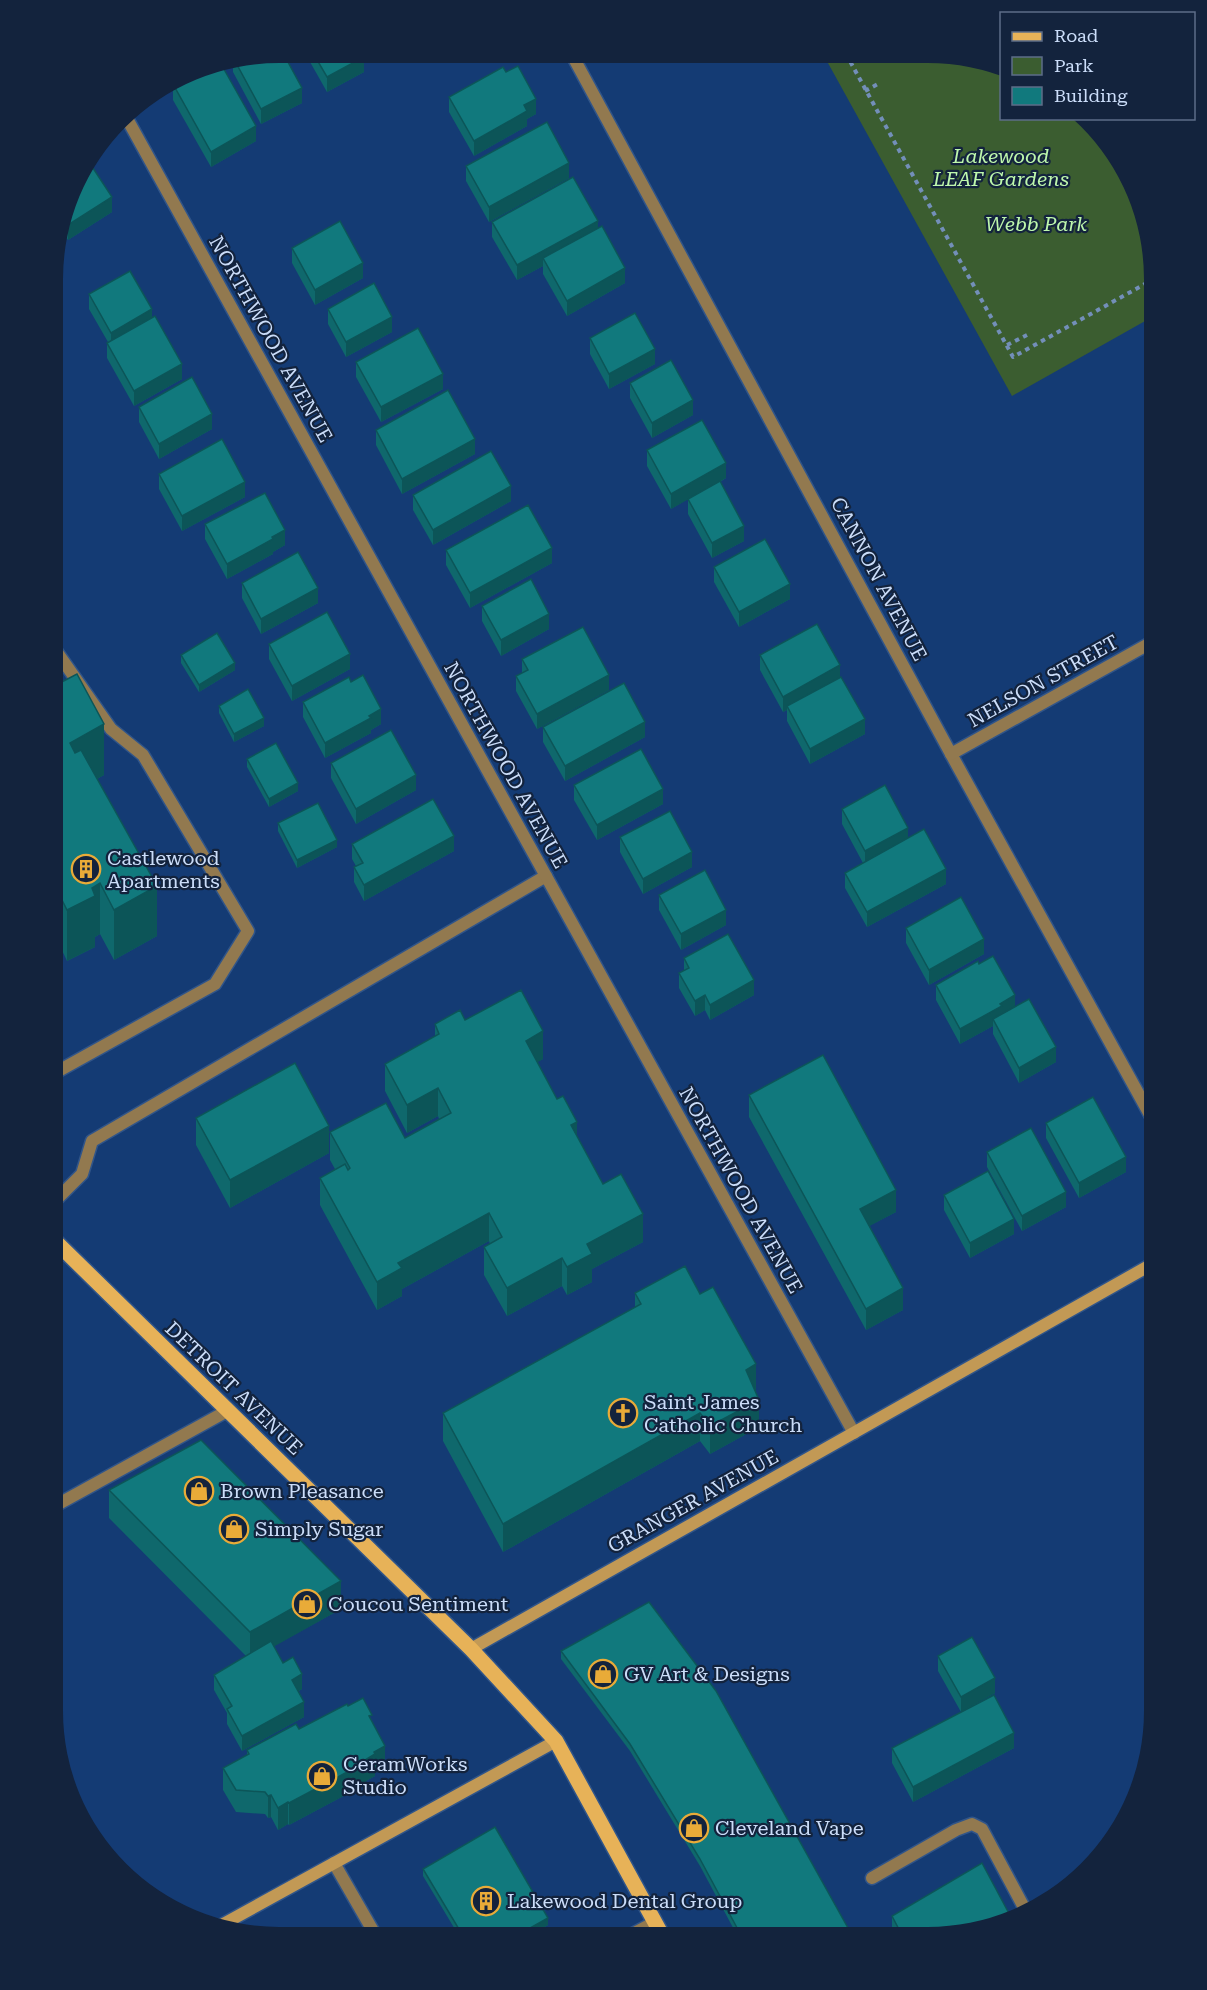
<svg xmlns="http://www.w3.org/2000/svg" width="1207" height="1990" viewBox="0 0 1207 1990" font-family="'Roboto Serif',serif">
	<rect width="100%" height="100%" fill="#143b74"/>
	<path fill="#3b5d30" d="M823 54H958L1001 66 1002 118 1085 119 1108 141 1137 193 1154 279V316L1012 396Z"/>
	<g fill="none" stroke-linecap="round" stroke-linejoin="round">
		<g stroke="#315589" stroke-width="15">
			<g id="lane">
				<path d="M53 1074 215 984 248 931 143 755 111 729 54 648"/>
				<path d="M53 1203 82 1174 92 1141 546 876"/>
				<path d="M334 1863 376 1936"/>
				<path d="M872 1878 956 1830 972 1824 982 1829 1027 1913"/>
				<path d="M627 1937 655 1922"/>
			</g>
		</g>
		<g stroke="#315589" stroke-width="15">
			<g id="street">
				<path d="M571 53 951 754 1154 1122"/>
				<path d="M125 115 854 1433"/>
				<path d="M951 754 1154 641"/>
				<path d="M53 1507 227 1411"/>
			</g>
		</g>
		<g stroke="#315589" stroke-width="15">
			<g id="secondary">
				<path d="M471 1649 1154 1263"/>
				<path d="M218 1927 556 1741"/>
			</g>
		</g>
		<g stroke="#315589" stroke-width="18">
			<path id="primary" d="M53 1239 471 1649 556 1741 663 1937"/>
		</g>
		<g stroke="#738fb9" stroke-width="4" stroke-dasharray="4.5 4.5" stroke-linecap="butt">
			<path d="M846 54 1013 357 1154 279"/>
			<path d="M865 91 878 84"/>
			<path d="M1007 345 1027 335"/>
		</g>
		<use href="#lane" stroke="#92794f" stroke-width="12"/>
		<use href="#street" stroke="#92794f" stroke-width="12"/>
		<use href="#secondary" stroke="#c29955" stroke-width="12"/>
		<use href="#primary" stroke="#e7b258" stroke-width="15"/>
	</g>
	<g fill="#0f686c">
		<path d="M279 52 302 103 261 124 233 72V62Z"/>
		<path d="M305 53H362L364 72 327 92Z"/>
		<path d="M506 72 536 114 527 119V126L474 156 449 112V97Z"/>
		<path d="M173 84 256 141 211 167 173 100Z"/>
		<path d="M466 166 569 178 489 222 466 181Z"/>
		<path d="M76 179 112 212 68 240 61 229Z"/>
		<path d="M492 222 598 229 625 283 567 316 543 274V266L517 280 492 237Z"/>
		<path d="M292 248 363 278 315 305 292 263Z"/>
		<path d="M89 294 152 318 182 379 134 406 107 358V343L108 342 89 309Z"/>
		<path d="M328 309 392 332 346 357 328 324Z"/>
		<path d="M590 338 655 364 609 389 590 354Z"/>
		<path d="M356 362 443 389 381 422 356 377Z"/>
		<path d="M630 383 693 415 652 438 630 398Z"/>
		<path d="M139 407 212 429 159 459 139 422Z"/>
		<path d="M376 430 475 454 402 494 376 445Z"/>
		<path d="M647 450 726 478 720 482 744 541 712 558 688 514V499L671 509 647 466Z"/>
		<path d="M159 474 245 497 182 531 159 489Z"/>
		<path d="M413 495 511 501 433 545 413 510Z"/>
		<path d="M205 524 285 545 273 552V554L227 579 205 539Z"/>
		<path d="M446 550 552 563 470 608 446 565Z"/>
		<path d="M714 567 790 599 739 627 714 582Z"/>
		<path d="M242 583 318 603 261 634 242 598Z"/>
		<path d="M482 606 549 629 501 656 482 621Z"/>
		<path d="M269 644 350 669 292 701 269 659Z"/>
		<path d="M181 655 235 670 199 692 181 663Z"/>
		<path d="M760 655 840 678 865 734 810 764 787 721V710L783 712 760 670Z"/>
		<path d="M522 659 609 690 537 729 516 691V676L522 673Z"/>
		<path d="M351 682 381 724 371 730V733L325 758 303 717V702Z"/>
		<path d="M54 686 104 775 97 779 157 936 114 960 100 934 95 937V947L67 961 60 946 53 950Z"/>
		<path d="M219 706 264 726 234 742 219 713Z"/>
		<path d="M543 727 645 737 565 781 543 742Z"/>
		<path d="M247 759 298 791 269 807 247 767Z"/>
		<path d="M331 763 416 790 356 824 331 778Z"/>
		<path d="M574 785 663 804 597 840 574 800Z"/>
		<path d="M842 809 908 838 946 884 867 927 845 888V873L863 863 842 824Z"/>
		<path d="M278 823 337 847 297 868 278 831Z"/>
		<path d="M620 837 692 867 643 894 620 852Z"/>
		<path d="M352 844 454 851 364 901 354 882V867L356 866 352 859Z"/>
		<path d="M659 895 726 925 681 950 659 910Z"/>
		<path d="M906 928 984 954 929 985 906 943Z"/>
		<path d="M684 958 754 995 710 1020 705 1010 695 1016 679 988V973L684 971Z"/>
		<path d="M979 964 1015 1007 1056 1062 1019 1083 993 1034V1026L960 1044 936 1000V985Z"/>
		<path d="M465 1020 543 1059 537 1062 603 1184 643 1242 592 1269V1282L567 1295 562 1286 507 1316 484 1275V1247L490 1244 489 1241 402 1289V1296L377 1310 320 1205V1178L335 1169 330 1160V1132L405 1138 439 1119 438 1116 407 1133 385 1091V1064L435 1036V1024Z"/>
		<path d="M749 1095 896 1212 869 1226 903 1310 866 1330 749 1117Z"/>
		<path d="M196 1118 329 1153 230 1208 196 1145Z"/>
		<path d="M1046 1123 1126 1172 1079 1198 1046 1138Z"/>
		<path d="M987 1152 1066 1207 1022 1231 987 1167Z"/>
		<path d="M944 1195 1014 1234 970 1258 944 1210Z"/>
		<path d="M635 1293 700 1294 756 1392 759 1427 710 1454 700 1441 503 1552 443 1441V1413L635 1308Z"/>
		<path d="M109 1490 341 1609 274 1646 283 1663 302 1689 299 1691 304 1717 242 1751 227 1724V1713L214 1690V1675L246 1656 109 1518Z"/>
		<path d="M561 1651 853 1937H738L700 1866 630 1751 561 1659Z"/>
		<path d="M938 1656 995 1693 975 1704 1014 1748 913 1802 892 1763V1748L961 1712 938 1671Z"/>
		<path d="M348 1706 372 1721 385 1768 375 1773V1776L366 1781V1784L289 1825 288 1824 278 1830 271 1817 268 1818 265 1814 236 1812 223 1790V1768L247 1755V1750L299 1729Z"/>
		<path d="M423 1869 548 1925 529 1936H459L423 1876Z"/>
		<path d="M892 1916 928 1937H892Z"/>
	</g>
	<g fill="#0c5558">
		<path d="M364 57V72L327 92V77Z"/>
		<path d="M302 88V103L261 124V109Z"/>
		<path d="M536 99V114L527 119V126L474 156V141L524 105Z"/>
		<path d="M256 126V141L211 167V152Z"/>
		<path d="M569 163V178L489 222V207Z"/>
		<path d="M112 197V212L68 240V225Z"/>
		<path d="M598 221V236L543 258V266L517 280V265Z"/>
		<path d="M59 236V252L54 254V250Z"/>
		<path d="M363 263V278L315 305V290Z"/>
		<path d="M625 268V283L567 316V301Z"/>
		<path d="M152 309V324L111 348V333Z"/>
		<path d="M392 317V332L346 357V342Z"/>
		<path d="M655 349V364L609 389V374Z"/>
		<path d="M182 364V379L134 406V391Z"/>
		<path d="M443 374V389L381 422V407Z"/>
		<path d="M693 400V415L652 438V423Z"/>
		<path d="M212 414V429L159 459V444Z"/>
		<path d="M475 439V454L402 494V479Z"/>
		<path d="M726 463V478L671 509V494Z"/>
		<path d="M245 482V497L182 531V516Z"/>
		<path d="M511 486V501L433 545V530Z"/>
		<path d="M744 526V541L712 558V543Z"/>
		<path d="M285 530V545L273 552V554L227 579V564Z"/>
		<path d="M552 548V563L470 608V593Z"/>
		<path d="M790 584V599L739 627V612Z"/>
		<path d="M318 588V603L261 634V619Z"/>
		<path d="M549 614V629L501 656V640Z"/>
		<path d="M350 654V669L292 701V686Z"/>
		<path d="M235 663V670L199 692V685Z"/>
		<path d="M840 665V680L787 706V710L783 712V697Z"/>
		<path d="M609 675V690L537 729V714Z"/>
		<path d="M381 709V724L371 730V733L325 758V743L369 716Z"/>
		<path d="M264 718V726L234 742V734Z"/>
		<path d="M865 719V734L810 764V749Z"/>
		<path d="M645 722V737L565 781V766Z"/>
		<path d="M104 724V775L70 794V743Z"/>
		<path d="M416 775V790L356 824V809Z"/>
		<path d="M298 783V791L269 807V799Z"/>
		<path d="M663 789V804L597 840V825Z"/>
		<path d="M908 828V843L865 866V851Z"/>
		<path d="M454 836V851L364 901V885Z"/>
		<path d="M337 840V847L297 868V860Z"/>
		<path d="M692 852V867L643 894V879Z"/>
		<path d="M946 869V884L867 927V912Z"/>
		<path d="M100 883V934L95 937V947L67 961V910L92 888Z"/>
		<path d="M157 886V936L114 960V910Z"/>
		<path d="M60 896V946L53 950 54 899Z"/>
		<path d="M726 910V925L681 950V934Z"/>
		<path d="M984 939V954L929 985V970Z"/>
		<path d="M754 980V995L710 1020V1005Z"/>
		<path d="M705 995V1010L695 1016V1001Z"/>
		<path d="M1015 995V1010L993 1019V1026L960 1044V1029L1000 1004Z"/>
		<path d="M543 1031V1059L526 1069V1041Z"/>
		<path d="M1056 1047V1062L1019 1083V1068Z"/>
		<path d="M438 1088V1116L407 1133V1105Z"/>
		<path d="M577 1122V1149L571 1125Z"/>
		<path d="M329 1126V1153L230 1208V1180Z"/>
		<path d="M1126 1157V1172L1079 1198V1183Z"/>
		<path d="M896 1190V1212L860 1231V1209Z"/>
		<path d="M1066 1192V1207L1022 1231V1216Z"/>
		<path d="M489 1213V1241L402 1289V1296L377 1310V1282L398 1263Z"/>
		<path d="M643 1214V1242L592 1269V1282L567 1295V1267L587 1244Z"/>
		<path d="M1014 1219V1234L970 1258V1243Z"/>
		<path d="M562 1258V1286L507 1316V1288Z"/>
		<path d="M903 1288V1310L866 1330V1309Z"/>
		<path d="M756 1364V1392L746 1398V1370Z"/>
		<path d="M759 1400V1427L710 1454V1426Z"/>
		<path d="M700 1413V1441L503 1552V1524Z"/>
		<path d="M341 1581V1609L250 1660V1632Z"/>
		<path d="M302 1674V1689L292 1695V1680Z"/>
		<path d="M995 1678V1693L961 1712V1697Z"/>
		<path d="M304 1702V1717L242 1751V1736Z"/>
		<path d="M1014 1733V1748L913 1802V1787Z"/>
		<path d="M385 1746V1768L375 1773V1776L366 1781V1784L289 1825V1803L365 1760 374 1752Z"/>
		<path d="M271 1795V1817L268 1818V1796Z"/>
		<path d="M288 1802V1824L278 1830V1808Z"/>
		<path d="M548 1918V1925L529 1936H516Z"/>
	</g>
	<g fill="#11797d" stroke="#0c5558" stroke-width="1.5">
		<path d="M279 52 283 53 302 88 261 109 235 61Z"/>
		<path d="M313 53H362L364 57 327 77Z"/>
		<path d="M221 64 256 126 211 152 173 84 203 68Z"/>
		<path d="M518 66 536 99 524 105 527 111 474 141 449 97 503 67 506 72Z"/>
		<path d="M547 122 569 163 489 207 466 166Z"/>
		<path d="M89 162 112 197 68 225 64 219 76 179Z"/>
		<path d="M573 177 598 221 517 265 492 222Z"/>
		<path d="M340 221 363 263 315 290 292 248Z"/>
		<path d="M602 226 625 268 567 301 543 258Z"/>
		<path d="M130 271 152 309 111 333 89 294Z"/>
		<path d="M374 283 392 317 346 342 328 309Z"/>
		<path d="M635 313 655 349 609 374 590 338Z"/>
		<path d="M155 316 182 364 134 391 107 343Z"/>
		<path d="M418 328 443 374 381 407 356 362Z"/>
		<path d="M671 360 693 400 652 423 630 383Z"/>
		<path d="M192 377 212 414 159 444 139 407Z"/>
		<path d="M448 390 475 439 402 479 376 430Z"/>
		<path d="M702 420 726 463 671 494 647 450Z"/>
		<path d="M222 439 245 482 182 516 159 474Z"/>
		<path d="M491 451 511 486 433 530 413 495Z"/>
		<path d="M720 481 744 526 712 543 688 499Z"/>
		<path d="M265 493 285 530 272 537 273 539 227 564 205 524Z"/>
		<path d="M528 505 552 548 470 593 446 550Z"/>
		<path d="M765 539 790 584 739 612 714 567Z"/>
		<path d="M298 552 318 588 261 619 242 583Z"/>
		<path d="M531 579 549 614 501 640 482 606Z"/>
		<path d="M327 612 350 654 292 686 269 644Z"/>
		<path d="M817 624 840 665 783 697 760 655Z"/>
		<path d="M583 627 609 675 537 714 516 676 528 670 522 659Z"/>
		<path d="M217 633 235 663 199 685 181 655Z"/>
		<path d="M77 674 104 724 70 743 75 753 81 750 157 886 114 910 100 883 92 888 95 896 67 910 60 896 54 899V686Z"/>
		<path d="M363 675 381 709 369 716 371 718 325 743 303 702 349 677 351 682Z"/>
		<path d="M841 677 865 719 810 749 787 706Z"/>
		<path d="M624 683 645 722 565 766 543 727Z"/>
		<path d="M248 689 264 718 234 734 219 706Z"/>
		<path d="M391 730 416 775 356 809 331 763Z"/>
		<path d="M276 743 298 783 269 799 247 759Z"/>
		<path d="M641 749 663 789 597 825 574 785Z"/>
		<path d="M885 785 908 828 865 851 842 809Z"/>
		<path d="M433 799 454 836 364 885 354 867 363 863 352 844Z"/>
		<path d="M318 803 337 840 297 860 278 823Z"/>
		<path d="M670 811 692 852 643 879 620 837Z"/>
		<path d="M924 829 946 869 867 912 845 873Z"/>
		<path d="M705 870 726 910 681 934 659 895Z"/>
		<path d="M961 897 984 939 929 970 906 928Z"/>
		<path d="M728 934 754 980 710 1005 705 995 695 1001 679 973 689 968 684 958Z"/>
		<path d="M993 956 1015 995 1000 1004 1002 1006 960 1029 936 985 978 961 979 964Z"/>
		<path d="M521 990 543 1031 526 1041 557 1099 563 1096 577 1122 571 1125 603 1184 621 1174 643 1214 587 1244 592 1254 567 1267 562 1258 507 1288 484 1247 502 1237 489 1213 398 1263 402 1268 377 1282 320 1178 345 1164 348 1170 350 1168 330 1132 386 1103 405 1138 451 1113 438 1088 407 1105 385 1064 439 1034 435 1024 460 1010 465 1020Z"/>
		<path d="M1029 999 1056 1047 1019 1068 993 1019Z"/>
		<path d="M823 1055 896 1190 860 1209 903 1288 866 1309 749 1095Z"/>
		<path d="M295 1063 329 1126 230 1180 196 1118Z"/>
		<path d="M1093 1097 1126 1157 1079 1183 1046 1123Z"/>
		<path d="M1031 1128 1066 1192 1022 1216 987 1152Z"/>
		<path d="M988 1171 1014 1219 970 1243 944 1195Z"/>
		<path d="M685 1266 700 1294 713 1287 756 1364 746 1370 759 1400 710 1426 700 1413 503 1524 443 1413 641 1304 635 1293Z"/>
		<path d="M201 1440 341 1581 250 1632 109 1490Z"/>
		<path d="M649 1602 716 1691 853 1937H742L700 1859 630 1744 561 1651Z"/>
		<path d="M972 1637 995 1678 961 1697 938 1656Z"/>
		<path d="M271 1641 283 1663 293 1657 302 1674 292 1680 304 1702 242 1736 227 1709 232 1706 214 1675Z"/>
		<path d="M994 1695 1014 1733 913 1787 892 1748Z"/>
		<path d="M363 1698 372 1715 369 1716 385 1746 374 1752 375 1754 365 1760 366 1762 289 1803 288 1802 278 1808 271 1795 268 1796 265 1792 236 1790 223 1768 249 1754 247 1750 296 1724 299 1729 347 1704 348 1706Z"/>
		<path d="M495 1827 548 1918 516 1936H463L423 1869Z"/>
		<path d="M982 1863 1013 1921 928 1937H903L892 1916Z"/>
	</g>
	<defs>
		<g id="building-ring" transform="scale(1.5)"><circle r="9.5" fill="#13233d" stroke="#e9ab38" stroke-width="1.5"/><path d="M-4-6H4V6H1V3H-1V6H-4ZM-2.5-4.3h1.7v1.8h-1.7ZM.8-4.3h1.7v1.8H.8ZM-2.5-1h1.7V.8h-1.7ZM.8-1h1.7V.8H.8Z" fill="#e9ab38"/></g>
		<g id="church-ring" transform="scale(1.5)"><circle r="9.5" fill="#13233d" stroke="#e9ab38" stroke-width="1.5"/><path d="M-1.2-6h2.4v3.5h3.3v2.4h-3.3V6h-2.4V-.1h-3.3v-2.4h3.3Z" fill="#e9ab38"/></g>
		<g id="shop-ring" transform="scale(1.5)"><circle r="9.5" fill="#13233d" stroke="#e9ab38" stroke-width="1.5"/><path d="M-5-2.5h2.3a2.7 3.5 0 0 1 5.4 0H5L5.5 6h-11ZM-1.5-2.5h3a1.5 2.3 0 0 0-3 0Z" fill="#e9ab38"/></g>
	</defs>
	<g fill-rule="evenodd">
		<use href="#building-ring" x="86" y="869"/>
		<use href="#church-ring" x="623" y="1413"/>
		<use href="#shop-ring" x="199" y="1491"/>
		<use href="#shop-ring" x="234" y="1529"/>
		<use href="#shop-ring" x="307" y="1604"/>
		<use href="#shop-ring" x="603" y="1674"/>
		<use href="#shop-ring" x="322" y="1776"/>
		<use href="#shop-ring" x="694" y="1828"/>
		<use href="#building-ring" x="486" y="1901"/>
	</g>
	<g text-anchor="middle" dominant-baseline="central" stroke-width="4.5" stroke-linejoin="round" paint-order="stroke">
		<g font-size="20" font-style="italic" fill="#bef7ac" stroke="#13233d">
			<text x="1001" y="156">Lakewood<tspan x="1001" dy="23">LEAF Gardens</tspan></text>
			<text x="1036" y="224">Webb Park</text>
		</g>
		<g font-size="20" fill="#cbddf9" stroke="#13233d">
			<text transform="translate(271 339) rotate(61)">NORTHWOOD AVENUE</text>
			<text transform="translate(879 579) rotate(62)">CANNON AVENUE</text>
			<text transform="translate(1043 681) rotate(-29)">NELSON STREET</text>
			<text transform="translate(506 765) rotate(61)">NORTHWOOD AVENUE</text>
			<text transform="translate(741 1190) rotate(61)">NORTHWOOD AVENUE</text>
			<text transform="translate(234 1388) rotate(44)">DETROIT AVENUE</text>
			<text transform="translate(693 1501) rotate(-29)">GRANGER AVENUE</text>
		</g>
		<g font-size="20" fill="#cbddf9" stroke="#13233d" text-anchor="start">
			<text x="107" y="858">Castlewood<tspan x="107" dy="23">Apartments</tspan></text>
			<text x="644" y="1402">Saint James<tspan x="644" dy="23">Catholic Church</tspan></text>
			<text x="220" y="1491">Brown Pleasance</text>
			<text x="255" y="1529">Simply Sugar</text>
			<text x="328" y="1604">Coucou Sentiment</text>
			<text x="624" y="1674">GV Art &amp; Designs</text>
			<text x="343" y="1764">CeramWorks<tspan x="343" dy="23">Studio</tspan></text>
			<text x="715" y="1828">Cleveland Vape</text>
			<text x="507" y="1901">Lakewood Dental Group</text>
		</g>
	</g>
	<path d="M0 0H1207V1990H0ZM279 63H928A216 216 0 0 1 1144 279V1711A216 216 0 0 1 928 1927H279A216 216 0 0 1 63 1711V279A216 216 0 0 1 279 63Z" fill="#13233d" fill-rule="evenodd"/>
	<rect x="1000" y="12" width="195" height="108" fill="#13233d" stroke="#5d6d88" stroke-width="1.5"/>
	<rect x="1012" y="32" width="30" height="9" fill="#e7b258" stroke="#5d6d88" stroke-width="1.5"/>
	<text x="1054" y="42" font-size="18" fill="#cbddf9">Road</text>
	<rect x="1012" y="57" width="30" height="18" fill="#3b5d30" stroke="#5d6d88" stroke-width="1.5"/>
	<text x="1054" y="72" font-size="18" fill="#cbddf9">Park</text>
	<rect x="1012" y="87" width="30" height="18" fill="#11797d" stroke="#5d6d88" stroke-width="1.5"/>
	<text x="1054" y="102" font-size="18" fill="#cbddf9">Building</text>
</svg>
